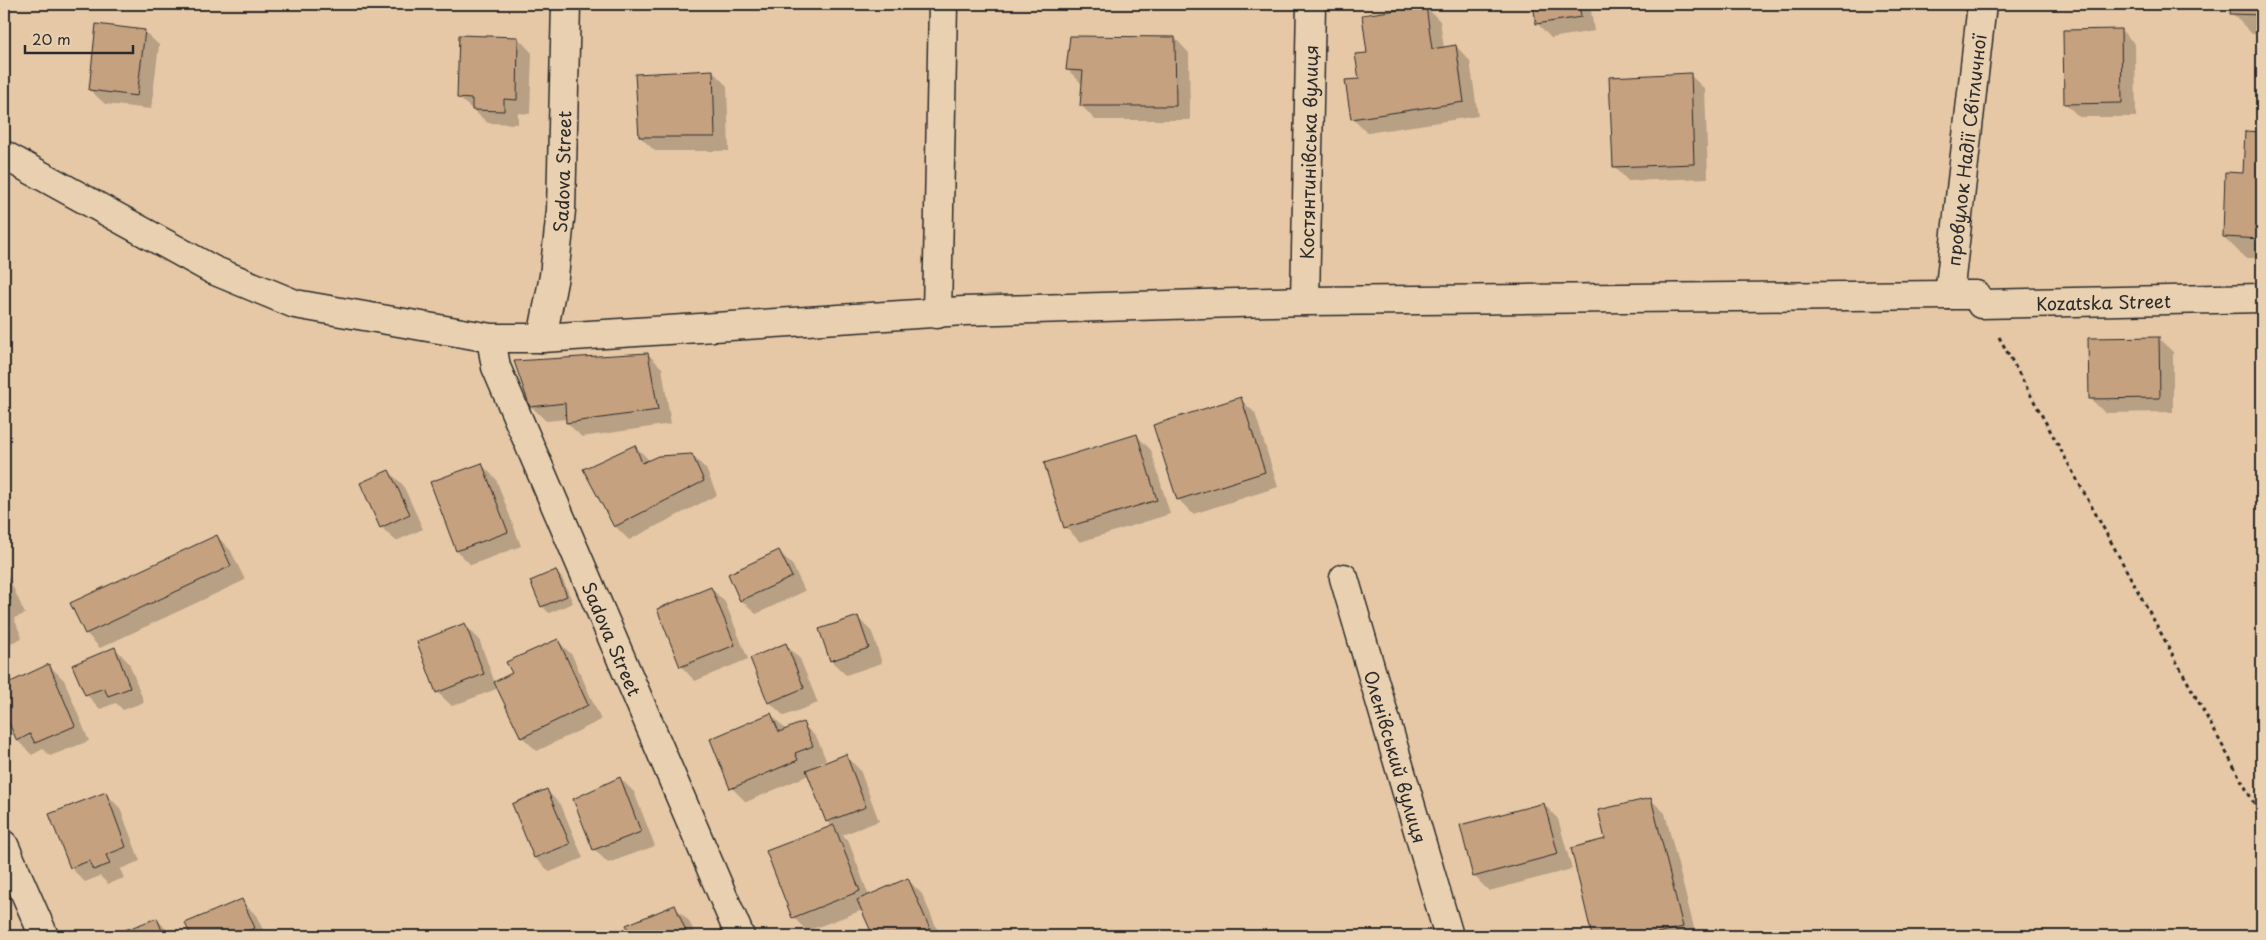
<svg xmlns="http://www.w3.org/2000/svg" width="2266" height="940" viewBox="0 0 2266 940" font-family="'Playpen Sans',sans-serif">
	<rect width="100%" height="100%" fill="#e6c8a6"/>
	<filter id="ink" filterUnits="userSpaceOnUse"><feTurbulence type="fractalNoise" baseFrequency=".02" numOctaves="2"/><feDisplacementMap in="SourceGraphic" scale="10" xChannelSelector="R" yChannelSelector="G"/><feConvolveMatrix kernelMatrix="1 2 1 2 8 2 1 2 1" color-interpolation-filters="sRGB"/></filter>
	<g filter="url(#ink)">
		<g fill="#0003">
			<path d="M1534 4H1590L1594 31 1551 38 1537 23Z"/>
			<path d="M2232 4H2262V34H2252L2232 13Z"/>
			<path d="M1426 7 1440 21 1444 48 1456 46 1470 61 1478 116 1367 133 1352 118 1369 54Z"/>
			<path d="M2121 30 2135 44 2136 117H2079L2065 103Z"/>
			<path d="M144 31 159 45 151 109 105 104 90 90Z"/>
			<path d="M518 38 532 53 530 114 518 113V124L488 123 459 98Z"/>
			<path d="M1175 38 1189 53 1190 120H1095L1081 105 1082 84 1068 70Z"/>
			<path d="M713 72 727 86 729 151H655L640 137Z"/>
			<path d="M1690 75 1705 89 1708 178 1628 181 1614 166Z"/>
			<path d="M2246 132 2262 133V258H2245L2224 237 2244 174Z"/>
			<path d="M4 318 9 332 4 334Z"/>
			<path d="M2158 338 2173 352V412L2105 413 2091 399Z"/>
			<path d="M648 354 662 368 671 424 582 437 567 423V419L546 421 532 407Z"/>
			<path d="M1240 399 1255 413 1278 487 1193 514 1178 499Z"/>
			<path d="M1137 436 1151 450 1170 514 1080 542 1066 527Z"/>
			<path d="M635 446 650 461 692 455 706 469 717 495 629 540 615 526Z"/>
			<path d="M482 465 496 479 521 546 471 565 457 551 432 483Z"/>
			<path d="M388 471 403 485 423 529 396 541 381 527Z"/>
			<path d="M217 536 231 551 245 580 100 648 86 633Z"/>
			<path d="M779 551 793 566 805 591 756 614 741 600Z"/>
			<path d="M4 567 25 614 14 618 22 638 4 646Z"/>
			<path d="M555 571 562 578 573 603 549 613 542 606Z"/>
			<path d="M711 588 725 602 748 659 695 681 681 666Z"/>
			<path d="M857 617 872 632 882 663 846 675 831 661 820 630Z"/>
			<path d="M464 624 479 639 495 683 513 673 558 641 572 655 601 720 537 751 522 737 499 688 452 706 437 692Z"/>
			<path d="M786 645 800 659 818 703 784 716 769 702Z"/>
			<path d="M115 648 129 663 144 702 123 710 116 703 100 709 86 694Z"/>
			<path d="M49 665 64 680 89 741 50 756 43 749 32 755 18 741 4 709V686Z"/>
			<path d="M771 714 786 730 802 723 817 738 826 760 817 764 818 766 846 756 860 770 879 821 842 835 848 840 869 896 908 880 922 894 940 936H874L863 910 807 931 793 917 832 827 827 821 809 775 746 802 732 788Z"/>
			<path d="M620 778 634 792 655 846 608 863 594 849Z"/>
			<path d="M547 791 561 805 583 858 550 872 535 858 514 804Z"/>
			<path d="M105 793 120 808 140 861 120 869 124 878 108 884 100 876 85 882 71 868 50 815Z"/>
			<path d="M1650 799 1665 813 1696 936H1593L1572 849 1607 840Z"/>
			<path d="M1544 804 1558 819 1572 869 1489 891 1474 876Z"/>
			<path d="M241 901 256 915 266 936H192L186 924Z"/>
			<path d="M675 907 689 921 696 936H632L628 926Z"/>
			<path d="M157 919 172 936H113Z"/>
			<path d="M4 924 9 936H4Z"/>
		</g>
		<g fill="#c5a180" stroke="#2b2b2b">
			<path d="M1533 4H1579L1581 17 1536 24Z"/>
			<path d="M2231 4H2262V15L2230 14Z"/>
			<path d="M1426 6 1432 49 1456 45 1464 102 1351 119 1345 80 1359 79 1355 54 1367 53 1362 15Z"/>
			<path d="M96 24 145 30 137 96 89 90Z"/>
			<path d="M2121 29 2122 103 2064 104 2063 30Z"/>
			<path d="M459 35 518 37 517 100 504 99V111L472 110V99L457 98Z"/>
			<path d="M1070 36 1175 37 1176 106H1080L1083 71 1066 70Z"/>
			<path d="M713 70 715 137H639L635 74Z"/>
			<path d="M1691 73 1694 164 1613 167 1609 77Z"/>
			<path d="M2245 131 2262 132V239L2223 237 2225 172 2243 173Z"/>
			<path d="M2159 337 2160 398 2089 399 2088 338Z"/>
			<path d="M648 353 658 410 566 423 565 403 530 407 514 361Z"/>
			<path d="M1241 397 1265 472 1177 500 1153 425Z"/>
			<path d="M1137 434 1157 500 1064 528 1044 463Z"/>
			<path d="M635 445 642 463 658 456 692 454 704 481 614 527 583 469Z"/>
			<path d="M482 463 508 532 456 551 430 482Z"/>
			<path d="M389 470 410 514 380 528 360 483Z"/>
			<path d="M217 535 231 566 85 634 70 603Z"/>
			<path d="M779 550 792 577 740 601 728 574Z"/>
			<path d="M556 570 567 596 541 607 530 581Z"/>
			<path d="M4 581 11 599 4 602Z"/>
			<path d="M711 587 735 645 680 667 657 609Z"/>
			<path d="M4 610 9 623 4 626Z"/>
			<path d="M858 616 869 648 830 661 819 629Z"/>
			<path d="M465 623 484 674 436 693 417 642Z"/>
			<path d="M558 639 588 705 521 738 494 682 512 673 506 662Z"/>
			<path d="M786 643 804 688 768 703 750 658Z"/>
			<path d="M115 647 130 688 108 696 104 688 85 695 72 665Z"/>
			<path d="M49 664 75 726 35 743 30 734 17 741 4 712V685Z"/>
			<path d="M771 713 779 732 803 722 813 746 795 753 798 760 730 789 710 739Z"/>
			<path d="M846 754 866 807 826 822 806 770Z"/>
			<path d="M620 777 641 832 593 850 573 799Z"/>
			<path d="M547 789 570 844 534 858 512 804Z"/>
			<path d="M106 792 126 847 106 855 110 864 93 870 89 861 70 868 49 814Z"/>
			<path d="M1651 798 1683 927 1645 936H1592L1571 848 1605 839 1598 810Z"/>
			<path d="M1544 803 1558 854 1473 877 1460 825Z"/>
			<path d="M834 825 860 891 792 918 766 851Z"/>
			<path d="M908 878 933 936H873L857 900Z"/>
			<path d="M242 899 255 928 236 936H191L185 923Z"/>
			<path d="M675 905 688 936H631L626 925Z"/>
			<path d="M157 918 164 936H109Z"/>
		</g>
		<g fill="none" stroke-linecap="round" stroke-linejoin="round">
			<g stroke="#2b2b2b" stroke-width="31">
				<g id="minor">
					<path id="s1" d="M4 155 213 270 295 304 491 338H542L964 311 1305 301 1949 295H1976L1981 304 2262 298"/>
					<path id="s2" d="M1949 295 1982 4"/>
					<path id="s3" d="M1305 301 1311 4"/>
					<path d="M937 314 943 4"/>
					<path id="s4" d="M491 338 496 367 740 936"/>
					<path id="s5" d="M542 338 554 276 561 210 566 4"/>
					<path id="s6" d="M1344 578 1449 936"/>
					<path d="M4 845 44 936"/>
				</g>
			</g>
			<path stroke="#2b2b2b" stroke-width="3" stroke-dasharray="4 4" stroke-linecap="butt" d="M1999 337 2262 818"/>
			<use href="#minor" stroke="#e9d0b0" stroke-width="28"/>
		</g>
	</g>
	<g text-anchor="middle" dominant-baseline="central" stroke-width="4" stroke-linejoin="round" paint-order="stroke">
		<g font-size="18" fill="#2b2b2b" stroke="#e9d0b0">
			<text stroke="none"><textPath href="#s2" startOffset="146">провулок Надії Світличної</textPath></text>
			<text stroke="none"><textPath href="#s3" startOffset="149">Костянтинівська вулиця</textPath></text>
			<text stroke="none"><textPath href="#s5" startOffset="168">Sadova Street</textPath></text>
			<text stroke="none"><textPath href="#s1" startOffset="2145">Kozatska Street</textPath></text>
			<text stroke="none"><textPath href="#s4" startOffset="325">Sadova Street</textPath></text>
			<text stroke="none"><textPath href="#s6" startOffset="186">Оленівський вулиця</textPath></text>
		</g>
	</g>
	<rect width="2266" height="940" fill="none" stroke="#e9d0b0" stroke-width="20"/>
	<rect x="10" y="10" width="2246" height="920" fill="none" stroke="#2b2b2b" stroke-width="2" filter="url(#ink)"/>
	<path d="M25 45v8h108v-8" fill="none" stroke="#2b2b2b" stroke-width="2.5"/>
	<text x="32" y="45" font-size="15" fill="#2b2b2b" stroke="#e9d0b0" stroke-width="4" paint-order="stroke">20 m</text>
</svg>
